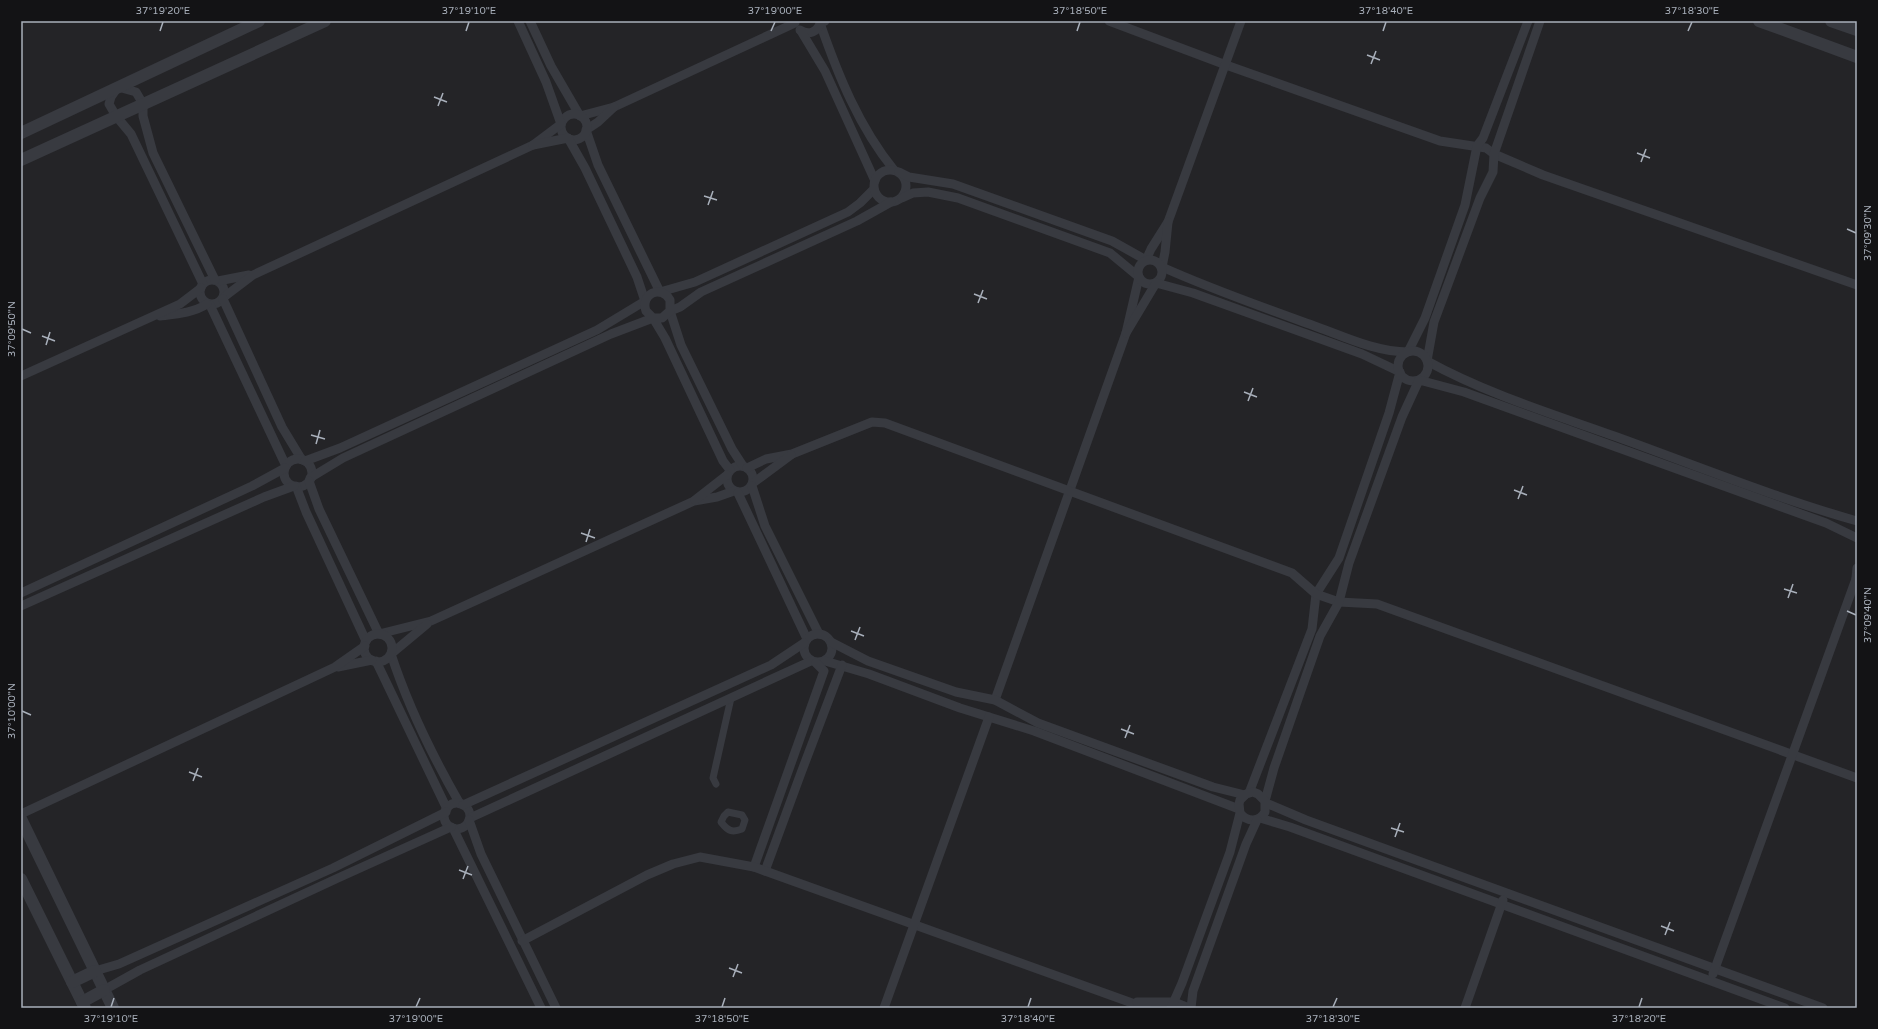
<svg xmlns="http://www.w3.org/2000/svg" width="1878" height="1029" viewBox="0 0 1878 1029" font-family="'Varela Round',sans-serif">
	<rect width="100%" height="100%" fill="#18181a"/>
	<rect fill="#242427" x="21" y="21" width="1836" height="987"/>
	<g fill="none" stroke-linecap="round" stroke-linejoin="round">
		<g stroke="#383a40" stroke-width="7">
			<path d="M716 784 713 778 731 698"/>
			<path d="M728 812 742 815 745 820 742 829C732 833 728 831 721 822L724 816Z"/>
		</g>
		<g stroke="#383a40" stroke-width="9">
			<path d="M530 21 551 66 580 116 614 107 795 23"/>
			<path d="M825 21 820 23C838 75 859 127 894 170"/>
			<path d="M1109 21 1226 65 1440 141 1486 148 1494 154 1543 175 1857 285"/>
			<path d="M1540 21 1494 154 1493 172 1480 198 1434 322 1427 361C1487 394 1553 414 1617 437 1697 466 1776 498 1857 521"/>
			<path d="M800 30C809 36 818 32 821 21"/>
			<path d="M801 31 825 71 875 181"/>
			<path d="M614 107 598 122 586 130 598 165 660 292 695 282 848 212 860 203 874 189"/>
			<circle cx="574" cy="127" r="13"/>
			<circle cx="890" cy="186" r="16"/>
			<path d="M899 172 909 177 953 184 1112 241 1146 260 1151 249 1168 222 1241 21"/>
			<path d="M902 198 913 193 928 192 958 198 1110 253 1139 277 1126 333 995 700"/>
			<path d="M1168 222 1165 252 1162 267C1211 289 1262 307 1312 325 1343 336 1375 352 1408 352L1425 318 1465 205 1477 146 1483 138 1528 21"/>
			<circle cx="1150" cy="272" r="12"/>
			<circle cx="212" cy="292" r="12"/>
			<path d="M218 281 249 275"/>
			<path d="M203 284 131 134 116 116 109 104 111 97 118 87 136 92 143 104V116L153 153 215 280"/>
			<path d="M224 297 253 275 533 145 561 124 546 82 518 21"/>
			<path d="M223 299 282 427 302 460"/>
			<path d="M210 305 286 466"/>
			<path d="M160 316C177 314 193 313 207 304"/>
			<path d="M1126 333 1156 283 1193 293 1362 354 1400 372 1389 413 1339 558 1316 594 1312 629 1249 793"/>
			<circle cx="1413" cy="366" r="15"/>
			<path d="M21 376 180 304 201 288"/>
			<circle cx="298" cy="473" r="14"/>
			<path d="M305 461 340 448 597 330 645 301 637 277 585 168 568 138 533 145"/>
			<circle cx="740" cy="479" r="13"/>
			<path d="M743 466 732 449 681 345 670 311 680 307 701 292 857 221 891 202"/>
			<path d="M747 468 766 459 792 454 872 422 885 423 1292 573 1316 594 1339 602 1377 604 1857 778"/>
			<path d="M310 478 343 458 611 334 653 318H662L670 311V300C661 284 640 294 646 311L653 318 665 338 723 461 730 470"/>
			<path d="M309 481 319 509 379 634 431 621 694 501 717 497 734 491"/>
			<path d="M753 483 791 455"/>
			<path d="M296 486 306 512 366 641"/>
			<path d="M752 486 765 526 819 634"/>
			<path d="M738 493 807 639"/>
			<path d="M695 500 727 475"/>
			<path d="M1856 578 1857 568"/>
			<path d="M21 593 252 486 285 468"/>
			<path d="M21 606 264 497 294 486"/>
			<path d="M427 624 391 654C408 706 433 757 460 804"/>
			<circle cx="818" cy="648" r="14"/>
			<circle cx="378" cy="648" r="14"/>
			<path d="M831 642 868 661 956 692 995 700 1038 723 1213 787 1245 795"/>
			<path d="M376 661 447 809"/>
			<path d="M825 661 869 674 960 708 1034 731 1239 809"/>
			<path d="M338 667 372 660"/>
			<path d="M1265 801 1274 768 1320 636 1339 602 1349 563 1402 417 1419 380 1464 392 1826 523 1857 538"/>
			<path d="M1266 803 1306 820 1823 1008"/>
			<circle cx="457" cy="816" r="13"/>
			<path d="M463 805 771 665 804 643"/>
			<path d="M21 814 335 667 365 646"/>
			<path d="M470 818 811 661"/>
			<path d="M1260 818 1290 827 1785 1008"/>
			<path d="M469 820 481 854 556 1008"/>
			<path d="M453 828 541 1008"/>
			<path d="M754 867 824 671 816 663"/>
			<path d="M765 871 801 773 842 665"/>
			<path d="M522 941 647 875 673 864 700 857 754 867 1146 1008"/>
			<path d="M95 971 119 964 333 868 446 812"/>
			<path d="M1713 974 1857 576"/>
			<path d="M104 990 140 970 338 878 451 827"/>
			<path d="M1137 1002H1174L1189 1008"/>
			<path d="M884 1008 989 717"/>
			<path d="M1171 1008 1182 983 1230 852 1240 813 1239 804 1240 800 1246 794 1253 792 1258 794 1265 801V812C1259 823 1247 822 1240 813"/>
			<path d="M1191 1008 1193 991 1246 844 1257 820"/>
			<path d="M1465 1008 1503 900"/>
		</g>
		<g stroke="#383a40" stroke-width="12">
			<path d="M1759 21 1857 57"/>
			<path d="M1831 21 1857 30"/>
			<path d="M21 133 259 21"/>
			<path d="M21 160 325 21"/>
			<path d="M21 819 113 1008"/>
			<path d="M21 879 85 1008"/>
			<path d="M72 982 95 971"/>
			<path d="M82 1002 104 990"/>
		</g>
	</g>
	<path fill="none" stroke="#a9b0bb" stroke-width="1.5" d="M160 31 163 22M466 31 469 22M771 31 775 22M1077 31 1080 22M1383 31 1386 22M1688 31 1692 22M1367 55 1380 60M1371 64 1376 51M434 97 447 102M438 106 443 93M1637 153 1650 158M1641 162 1646 149M704 196 717 200M708 205 713 191M1847 229 1856 233M974 294 987 299M978 303 983 290M22 329 31 333M42 336 55 341M46 345 50 332M1244 392 1257 397M1248 401 1253 388M311 435 325 439M316 444 320 430M1514 490 1527 495M1518 499 1523 486M581 533 595 538M586 542 590 529M1784 589 1797 593M1788 598 1793 584M1847 611 1856 615M851 631 864 636M855 640 860 627M22 711 31 715M1121 729 1134 734M1125 738 1130 725M189 772 202 777M193 781 198 768M1391 828 1404 832M1395 837 1400 823M459 870 472 875M463 879 468 866M1661 926 1674 931M1665 935 1670 922M729 968 742 973M733 977 738 964M111 1007 114 998M416 1007 420 998M722 1007 725 998M1028 1007 1031 998M1333 1007 1337 998M1639 1007 1642 998"/>
	<rect width="1878" height="1029" fill="none" stroke="#131315" stroke-width="44"/>
	<rect x="22" y="22" width="1834" height="985" fill="none" stroke="#a9b0bb" stroke-width="1.5"/>
	<g font-size="10" text-anchor="middle" fill="#a9b0bb">
		<text x="163" y="14">37°19'20"E</text>
		<text x="469" y="14">37°19'10"E</text>
		<text x="775" y="14">37°19'00"E</text>
		<text x="1080" y="14">37°18'50"E</text>
		<text x="1386" y="14">37°18'40"E</text>
		<text x="1692" y="14">37°18'30"E</text>
		<text transform="translate(1867 233) rotate(-90)" y="4">37°09'30"N</text>
		<text transform="translate(11 329) rotate(-90)" y="4">37°09'50"N</text>
		<text transform="translate(1867 615) rotate(-90)" y="4">37°09'40"N</text>
		<text transform="translate(11 711) rotate(-90)" y="4">37°10'00"N</text>
		<text x="111" y="1022">37°19'10"E</text>
		<text x="416" y="1022">37°19'00"E</text>
		<text x="722" y="1022">37°18'50"E</text>
		<text x="1028" y="1022">37°18'40"E</text>
		<text x="1333" y="1022">37°18'30"E</text>
		<text x="1639" y="1022">37°18'20"E</text>
	</g>
</svg>
